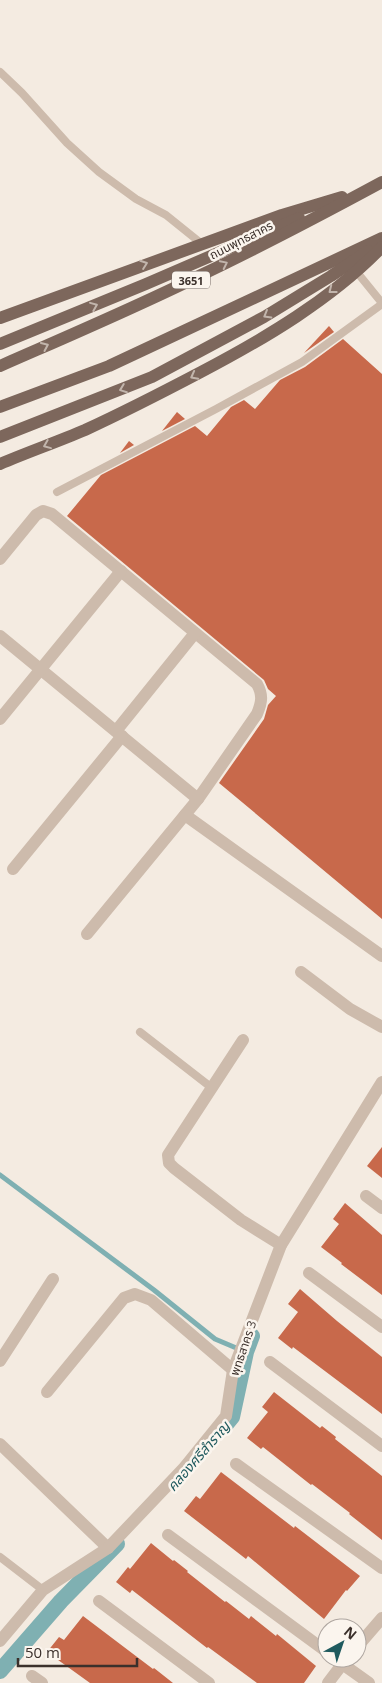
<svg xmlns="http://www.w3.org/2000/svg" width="382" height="1683" viewBox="0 0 382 1683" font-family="'Open Sans','Noto Sans Thai',sans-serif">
	<rect width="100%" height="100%" fill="#f4ebe1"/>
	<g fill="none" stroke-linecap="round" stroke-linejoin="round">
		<path stroke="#7fb0b2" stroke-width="5" d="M0 1175 154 1290 215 1339 241 1350"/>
		<g stroke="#7fb0b2" stroke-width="16">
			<path d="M223 1428 232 1417 246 1352 252 1336"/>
			<path d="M0 1671 61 1601 117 1544"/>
		</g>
	</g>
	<g fill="#c8694b">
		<path d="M329 326 334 332 304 353Z"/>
		<path d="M343 339 382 374V919L219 783 264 719 268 705 276 696 268 689 264 680 67 516 101 475 195 426 207 436 231 407 244 400 255 409 280 380 305 367Z"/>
		<path d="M177 412 185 419 162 431Z"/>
		<path d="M129 441 134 445 120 453Z"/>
		<path d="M382 1147V1178L367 1166Z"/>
		<path d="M345 1203 382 1235V1295L341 1264 342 1263 321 1247 339 1224 333 1219Z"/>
		<path d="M300 1289 337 1321 382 1357V1414L293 1347 292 1349 278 1338 298 1312 288 1304Z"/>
		<path d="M274 1392 320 1428 322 1426 336 1437 335 1439 382 1476V1540L349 1514 350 1513 312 1484 311 1485 263 1447 261 1449 247 1438 268 1412 262 1407Z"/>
		<path d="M221 1472 294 1528 295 1526 360 1576 347 1591 346 1590 324 1619 248 1556 246 1559 184 1511 196 1496 200 1499Z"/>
		<path d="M151 1543 173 1561 174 1560 188 1571 187 1572 225 1602 226 1601 249 1619 251 1616 276 1636 277 1634 316 1666 304 1683H257L208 1647 207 1648 132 1590 130 1593 116 1582 128 1567 130 1569Z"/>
		<path d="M83 1616 153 1669 154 1668 173 1683H90L47 1652 59 1637 64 1640Z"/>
	</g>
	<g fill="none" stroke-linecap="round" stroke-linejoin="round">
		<g stroke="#cdbbac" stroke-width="8">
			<path d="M0 72 22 93 67 143 99 172 136 199 166 215 202 244"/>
			<path d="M356 271 382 303"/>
			<path d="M57 492 216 409 302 362 382 304"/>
			<path d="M140 1032 212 1088"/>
			<path d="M0 1557 43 1590"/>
		</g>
		<g stroke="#cdbbac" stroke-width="12">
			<path d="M0 559 36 515 43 511 52 514 257 684C263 695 262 702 257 714L198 799 87 934"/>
			<path d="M0 636 198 799"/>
			<path d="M0 719 121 571"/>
			<path d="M116 731 195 633"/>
			<path d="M185 815 382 956"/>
			<path d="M13 869 122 736"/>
			<path d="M301 972 350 1009 382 1027"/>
			<path d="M243 1040 168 1155 169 1163 174 1168 241 1220 281 1245"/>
			<path d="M366 1196 382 1208"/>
			<path d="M309 1273 382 1327"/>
			<path d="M0 1361 53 1279"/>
			<path d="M270 1362 382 1446"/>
			<path d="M47 1392 124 1298 135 1294 151 1300 233 1370"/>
			<path d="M0 1444 108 1548"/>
			<path d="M236 1464 382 1568"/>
			<path d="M168 1535 327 1652"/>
			<path d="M99 1601 209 1683"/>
			<path d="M0 1641 43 1590 108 1548 183 1469 226 1416 233 1370 281 1245 382 1082"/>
			<path d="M357 1647 382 1618"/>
			<path d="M334 1658 369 1683"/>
			<path d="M32 1676 42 1683"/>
			<path d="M328 1683 347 1658"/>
		</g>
		<g stroke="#7d675c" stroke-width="12">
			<path d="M0 318 282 215 342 197"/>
			<path d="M0 344 146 284 299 218"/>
			<path d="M0 366C66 337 132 309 197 277 260 247 321 215 382 182"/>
			<path d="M0 407 109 366 382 238"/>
			<path d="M0 437 152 377 264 317 331 276 368 251"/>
			<path d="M0 464C28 452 57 442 85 430 124 412 163 392 201 372 264 339 332 299 382 247"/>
		</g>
	</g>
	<defs><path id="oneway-chevron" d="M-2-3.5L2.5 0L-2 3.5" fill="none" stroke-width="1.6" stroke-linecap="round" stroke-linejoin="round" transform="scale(1.25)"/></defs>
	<g stroke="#c2b5ac">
		<use href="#oneway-chevron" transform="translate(144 264) rotate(-20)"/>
		<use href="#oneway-chevron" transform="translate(224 264) rotate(-26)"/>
		<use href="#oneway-chevron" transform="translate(332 290) rotate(142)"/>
		<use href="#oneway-chevron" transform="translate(94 306) rotate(-22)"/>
		<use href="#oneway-chevron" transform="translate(267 315) rotate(150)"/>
		<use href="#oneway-chevron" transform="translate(45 346) rotate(-24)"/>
		<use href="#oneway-chevron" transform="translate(194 376) rotate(152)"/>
		<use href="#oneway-chevron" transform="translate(123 389) rotate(159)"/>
		<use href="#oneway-chevron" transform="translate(47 445) rotate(158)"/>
	</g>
	<g text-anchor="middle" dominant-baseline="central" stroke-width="5" stroke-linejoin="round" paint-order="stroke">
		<rect fill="#fbf5ee" stroke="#756b66" stroke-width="1" x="172" y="271.5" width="38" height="17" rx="4"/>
		<g font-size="11" font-weight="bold" fill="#3b302b">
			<text x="191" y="280">3651</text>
		</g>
		<g font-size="12" fill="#3b302b" stroke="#fbf5ee">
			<text transform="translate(241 240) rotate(-27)">ถนนพุทธสาคร</text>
			<text transform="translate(243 1348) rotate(-71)">พุทธสาคร 3</text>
		</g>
		<g font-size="14" font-style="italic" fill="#1f5a5e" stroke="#fbf5ee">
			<text transform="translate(198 1456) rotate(-49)">คลองศรีสำราญ</text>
		</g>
	</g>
	<g transform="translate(342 1643) rotate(40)"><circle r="24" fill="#fbf5ee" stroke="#aea6a0"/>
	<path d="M0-4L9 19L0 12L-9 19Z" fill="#1f5a5e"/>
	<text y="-8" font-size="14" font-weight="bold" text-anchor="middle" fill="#3b302b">N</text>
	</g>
	<path d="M18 1658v8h119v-8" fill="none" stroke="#3b302b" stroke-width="2.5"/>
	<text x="25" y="1658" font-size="15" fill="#3b302b" stroke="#fbf5ee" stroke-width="4" paint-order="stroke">50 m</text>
</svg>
